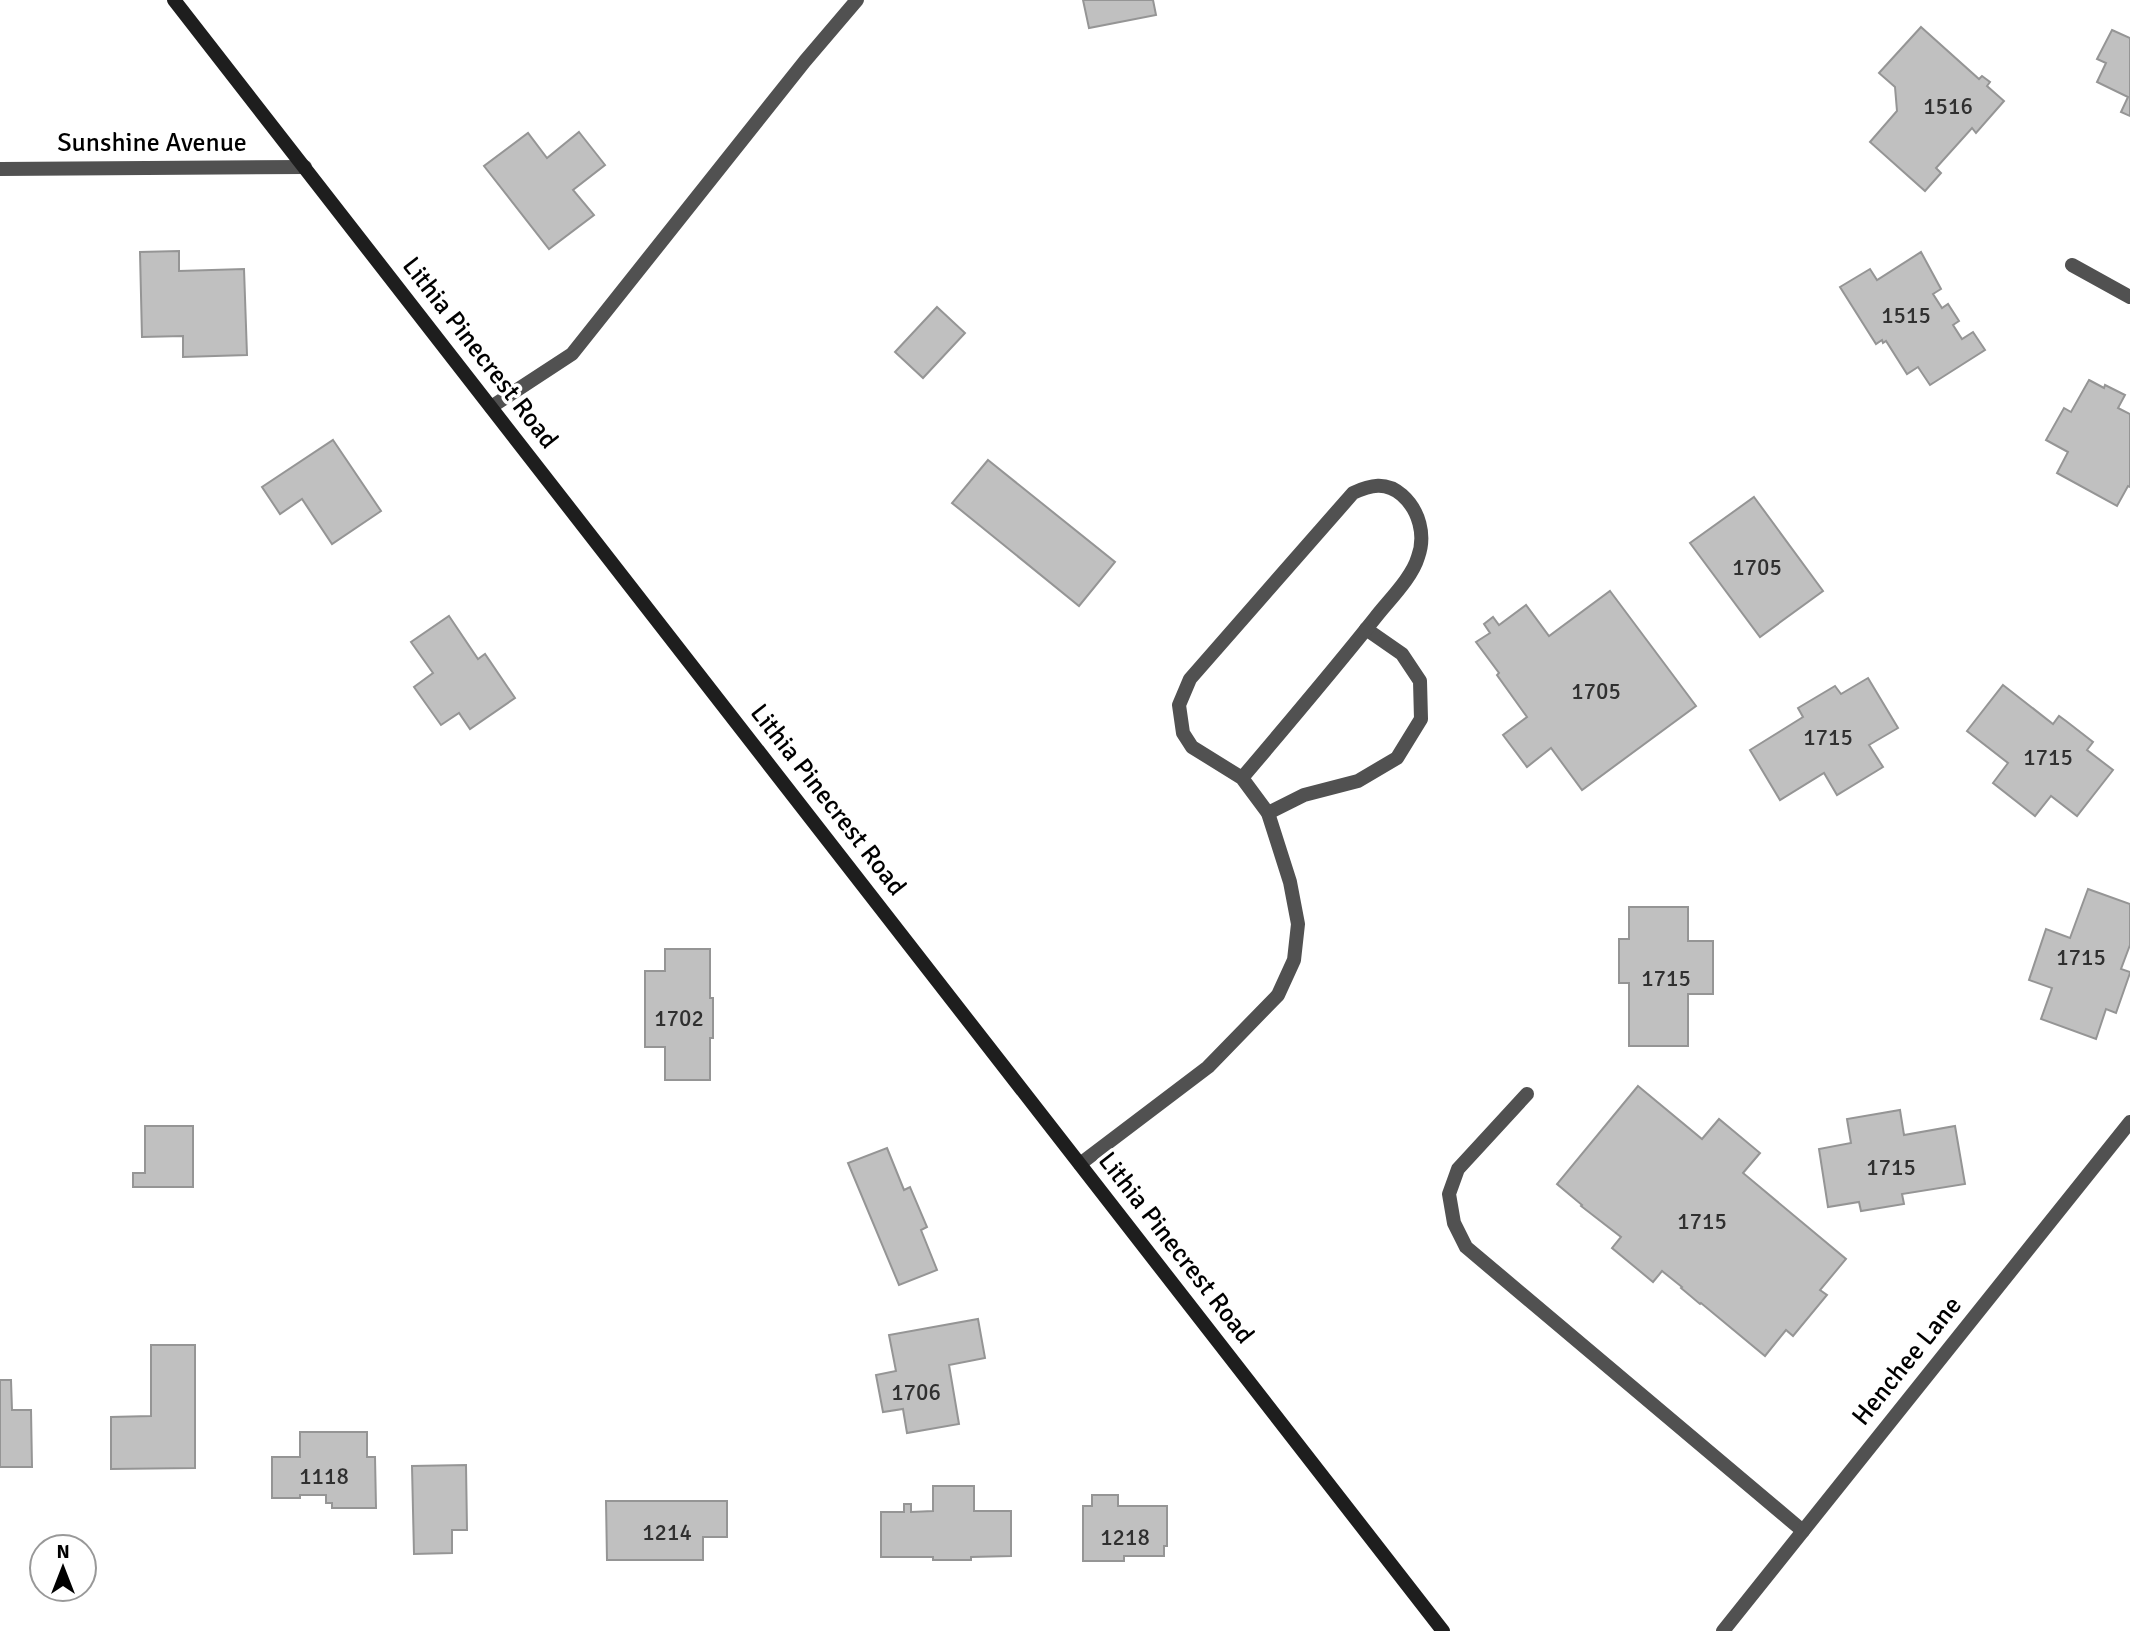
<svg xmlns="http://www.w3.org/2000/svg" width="2130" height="1631" viewBox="0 0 2130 1631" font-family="Signika,sans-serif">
	<rect width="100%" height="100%" fill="#fff"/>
	<g fill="#c0c0c0" stroke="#959595" stroke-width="2">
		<path d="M1083 0H1153L1156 15 1089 28Z"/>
		<path d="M1921 27 1979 79 1982 76 1990 82 1987 86 2004 101 1976 133 1972 128 1936 168 1941 173 1925 191 1870 142 1897 111 1895 87 1879 73Z"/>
		<path d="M2112 30 2130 38V116L2121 112 2128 97 2097 82 2106 63 2097 59Z"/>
		<path d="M579 132 605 165 573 190 594 215 549 249 484 166 528 133 547 158Z"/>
		<path d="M179 251V271L244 269 247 355 183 357V336L142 337 140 252Z"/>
		<path d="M1921 252 1941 289 1933 294 1942 308 1948 304 1959 321 1953 325 1962 339 1973 332 1985 350 1930 385 1918 367 1907 374 1886 341 1883 343 1882 340 1876 344 1840 287 1870 269 1877 280Z"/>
		<path d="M937 307 965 333 923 378 895 352Z"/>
		<path d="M2089 380 2104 388 2105 385 2125 395 2118 408 2130 414V487L2128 486 2117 506 2057 473 2068 452 2046 440 2064 408 2071 412Z"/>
		<path d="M333 440 381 511 332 544 302 499 280 514 262 487Z"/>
		<path d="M988 460 1115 562 1079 606 952 503Z"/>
		<path d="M1754 497 1823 591 1760 637 1690 543Z"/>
		<path d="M1610 591 1696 706 1582 790 1551 748 1527 767 1503 735 1527 717 1497 675 1499 673 1476 642 1490 633 1484 624 1493 617 1499 625 1526 605 1549 636Z"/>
		<path d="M449 616 478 659 485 654 515 698 470 729 459 713 441 725 414 687 433 673 411 642Z"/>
		<path d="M1868 678 1898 728 1869 745 1883 767 1837 795 1824 773 1780 800 1750 750 1803 717 1798 708 1835 686 1841 694Z"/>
		<path d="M2003 685 2053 724 2059 716 2066 721 2093 742 2087 750 2113 770 2077 816 2051 796 2035 816 1993 783 2008 763 1967 731Z"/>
		<path d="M2088 889 2130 904V945L2121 969 2130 972V973L2116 1013 2106 1009 2096 1039 2041 1019 2052 988 2029 980 2046 929 2070 938Z"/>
		<path d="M1629 907H1688V941H1713V994H1688V1046H1629V983H1619V939H1629Z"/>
		<path d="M665 949H710V998H713V1038H710V1080H665V1047H645V971H665Z"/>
		<path d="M1638 1086 1702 1139 1719 1119 1760 1153 1743 1173 1846 1259 1820 1290 1827 1295 1793 1336 1786 1330 1765 1356 1701 1303 1700 1304 1681 1288 1682 1287 1662 1271 1653 1282 1612 1248 1621 1237 1581 1206 1582 1205 1557 1184Z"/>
		<path d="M1900 1110 1904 1135 1955 1126 1965 1184 1902 1194 1904 1204 1861 1211 1859 1202 1828 1207 1819 1149 1851 1143 1847 1119Z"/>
		<path d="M145 1126H193V1187H133V1173H145Z"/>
		<path d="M887 1148 904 1190 910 1187 927 1227 921 1230 937 1270 899 1285 848 1163Z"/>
		<path d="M978 1319 985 1358 949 1365 959 1424 907 1433 903 1409 883 1412 876 1375 896 1371 889 1335Z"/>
		<path d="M151 1345H195V1468L111 1469V1417L151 1416Z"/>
		<path d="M0 1380H11L12 1410H31L32 1467H0Z"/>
		<path d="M300 1432H367V1457H375L376 1508H332V1503H326V1495H300V1498H272V1457H300Z"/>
		<path d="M466 1465 467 1530H452V1553L414 1554 412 1466Z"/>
		<path d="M933 1486H974V1511H1011V1556L971 1557V1560H933V1557H881V1512H904V1504H911V1512L933 1511Z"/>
		<path d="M1092 1495H1118V1506H1167V1546H1164V1556H1124V1561H1083V1506H1092Z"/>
		<path d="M606 1501H727V1537H703V1560H607Z"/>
	</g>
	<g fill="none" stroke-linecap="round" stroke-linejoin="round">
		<g stroke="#515151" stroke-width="14">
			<path d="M491 407 572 354 805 61 857 0"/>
			<path d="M1268 813 1304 795 1358 781 1397 758 1421 719 1420 681 1402 654 1366 629"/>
			<path d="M1527 1094 1458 1169 1449 1194 1454 1223 1466 1247 1803 1531"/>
			<path d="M1080 1164 1208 1067 1278 995 1294 960 1298 924 1290 882 1268 813 1242 778 1192 747 1183 733 1179 705 1190 679 1353 493C1370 485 1386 481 1402 495 1419 510 1426 535 1418 557 1412 578 1388 601 1375 618 1332 672 1287 725 1242 778"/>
		</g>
		<g stroke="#515151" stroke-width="14">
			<path d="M0 169 305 167"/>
			<path d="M2072 265 2130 297"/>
			<path d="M1723 1631 2130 1122"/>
		</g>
		<path stroke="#1e1e1e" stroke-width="14" d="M174 0 1443 1631"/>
	</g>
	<g text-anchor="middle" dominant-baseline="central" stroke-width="7" stroke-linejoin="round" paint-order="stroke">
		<g font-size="23" fill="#303030">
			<text x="1948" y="106">1516</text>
			<text x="1906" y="315">1515</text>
			<text x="1757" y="567">1705</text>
			<text x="1596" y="691">1705</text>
			<text x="1828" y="737">1715</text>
			<text x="2048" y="757">1715</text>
			<text x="2081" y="957">1715</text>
			<text x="1666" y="978">1715</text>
			<text x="679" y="1018">1702</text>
			<text x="1891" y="1167">1715</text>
			<text x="1702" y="1221">1715</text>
			<text x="916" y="1392">1706</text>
			<text x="324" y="1476">1118</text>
			<text x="667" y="1532">1214</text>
			<text x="1125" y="1537">1218</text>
		</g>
		<g font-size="26" fill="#000" stroke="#fff">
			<text x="152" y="143">Sunshine Avenue</text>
			<text transform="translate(480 353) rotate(52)">Lithia Pinecrest Road</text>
			<text transform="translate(828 800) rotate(52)">Lithia Pinecrest Road</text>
			<text transform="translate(1176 1248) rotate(52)">Lithia Pinecrest Road</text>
			<text transform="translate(1907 1361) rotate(-51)">Henchee Lane</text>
		</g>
	</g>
	<g transform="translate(63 1568)"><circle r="33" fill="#ffffff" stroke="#999999" stroke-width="2"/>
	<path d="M0-5L12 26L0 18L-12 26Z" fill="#000000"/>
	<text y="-10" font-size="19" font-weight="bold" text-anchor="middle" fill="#000000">N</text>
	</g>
</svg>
